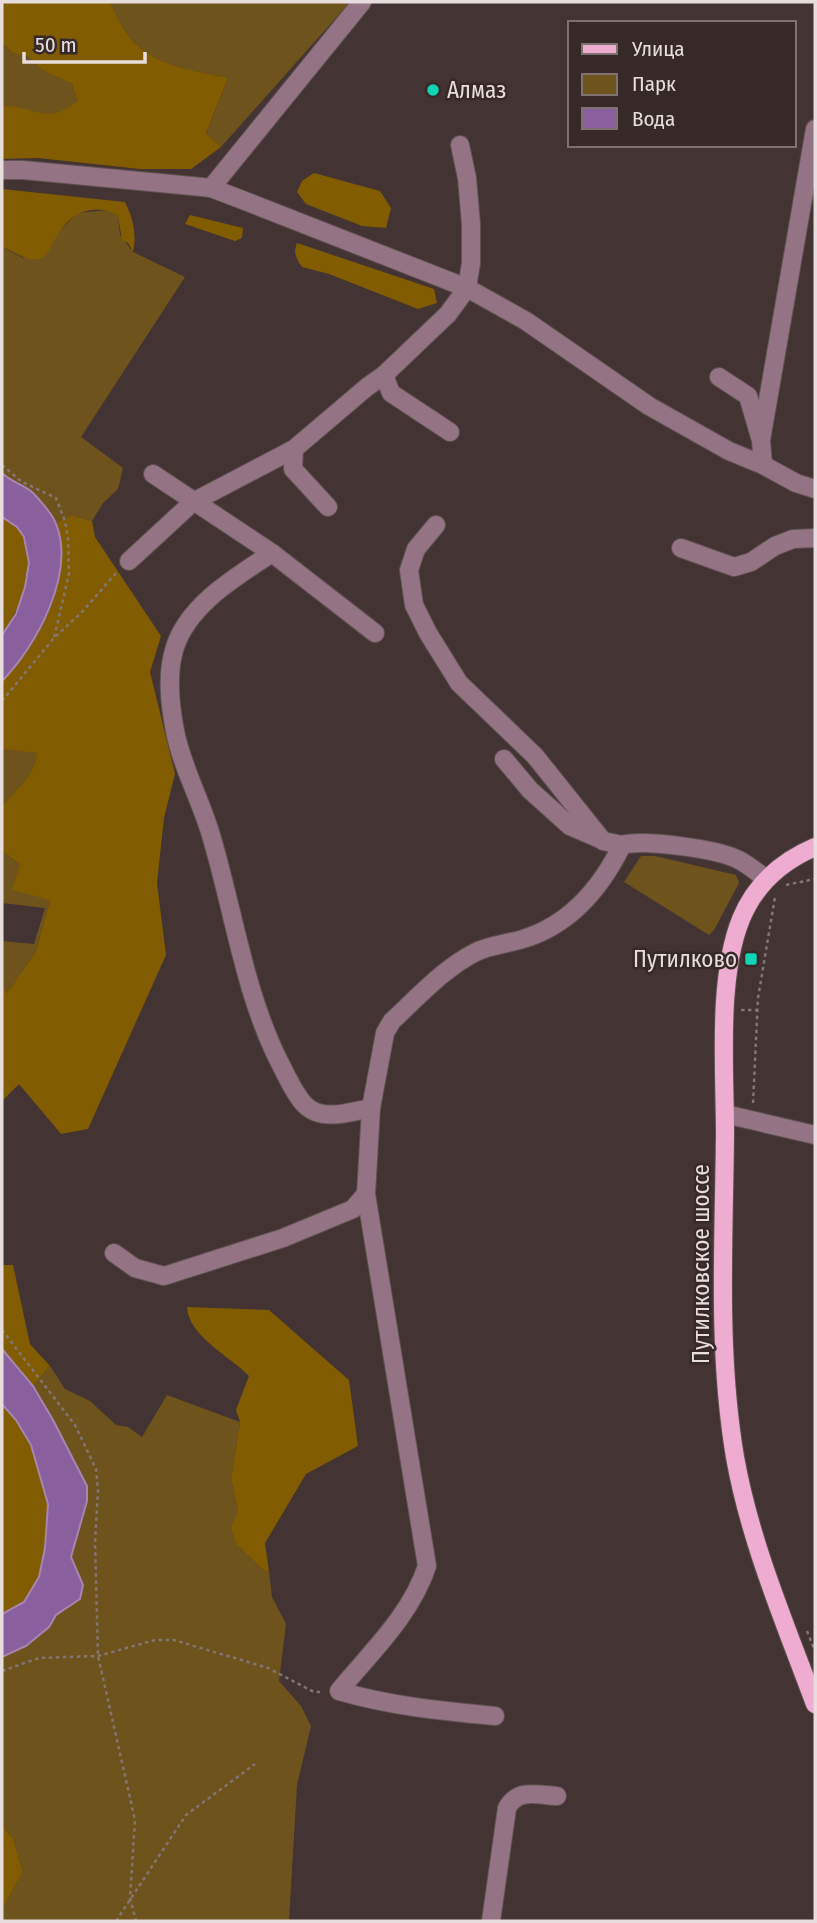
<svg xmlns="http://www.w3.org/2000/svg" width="817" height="1923" viewBox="0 0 817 1923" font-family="'Fira Sans Condensed',sans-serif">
	<rect width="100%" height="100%" fill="#433333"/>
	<g fill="#6f531c">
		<path d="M109 2H350L221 147 206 135 228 78C193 70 156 67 132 40 122 29 117 14 109 2Z"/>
		<path d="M2 43 13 53 29 57 42 70 72 84 77 101C73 105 68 110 63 112 45 120 21 106 2 106Z"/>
		<path d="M108 210 118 216 120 235 133 252 185 277 81 437 123 468 118 489 103 503 92 521 71 515 56 523 33 492 2 473V247L23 258 50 247 59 231 77 213Z"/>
		<path d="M2 749 38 752C36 775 17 790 2 806Z"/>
		<path d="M2 851 20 864 50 900 36 951 7 993 2 986V941L34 944 45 908 2 903Z"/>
		<path d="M641 856H655L736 875 739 883 714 930 709 935 624 882Z"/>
		<path d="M50 1366 65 1389 90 1401 116 1425 128 1427 142 1437 167 1395 240 1422 231 1479 238 1511 237 1545 262 1569 269 1572 272 1597 286 1624 279 1681 301 1706 311 1726 297 1785 289 1921H2V1909L23 1872 13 1838 2 1826V1657L26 1646 48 1627 56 1615 80 1599 83 1585 71 1557 87 1501V1486L53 1420 33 1386Z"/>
	</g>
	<g fill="#815c00">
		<path d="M2 2H109C117 14 122 29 132 40 156 67 194 70 228 78L206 134 221 147 191 169H140L38 158 2 159V106C35 105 47 127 77 101L72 84 42 70 29 57 13 53 2 43Z"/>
		<path d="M314 173 380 191 391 208 386 228 362 226 306 204 297 192 302 181Z"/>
		<path d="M2 189 125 202C133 217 137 235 133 252L128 243 122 240 118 216C108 210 103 209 92 210 55 214 55 257 38 259 24 261 14 251 2 247Z"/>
		<path d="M190 215 243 228 242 238 235 241 185 224Z"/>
		<path d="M297 243 434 289 437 303 418 309 329 274 302 267C296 258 293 253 297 243Z"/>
		<path d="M71 515 92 521 95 537 161 636 150 672 175 774 164 818 157 883 166 955 88 1129 61 1134 19 1084 2 1101V986L7 993 36 951 50 900 12 890 20 864 2 851V806C16 790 36 775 37 753L2 749V681C31 652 57 608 60 566 62 552 59 537 56 523Z"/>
		<path d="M2 517C8 521 15 525 20 530 43 561 20 608 2 635Z"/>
		<path d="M2 1265H13L30 1344 50 1366 33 1386 2 1349Z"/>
		<path d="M187 1307 269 1310 349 1380 358 1446 306 1474 265 1543 269 1572 262 1569 237 1545 231 1528 238 1511 231 1479 240 1422 236 1410 249 1376C231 1357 188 1336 187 1307Z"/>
		<path d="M2 1404 16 1420 31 1445 48 1504 45 1548 39 1577 24 1602 2 1614Z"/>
		<path d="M2 1826 13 1838 23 1872 2 1909Z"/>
	</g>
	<g fill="#895f9d" stroke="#a685b0" stroke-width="2">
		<path d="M2 473C11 482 25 485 33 493 40 500 53 515 56 524 76 573 36 647 2 681V635L16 614 25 587 29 563 24 537 17 527 2 517Z"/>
		<path d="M2 1349 33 1386 53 1420 87 1486V1501L71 1557 83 1585 80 1599 56 1615 49 1627 26 1646 2 1657V1614L24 1602 39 1577 45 1548 48 1504 31 1445 16 1420 2 1404Z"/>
	</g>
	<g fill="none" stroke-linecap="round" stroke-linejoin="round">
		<g stroke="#615252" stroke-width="20">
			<g id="minor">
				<path d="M2 170H23L192 186 211 188 240 199 467 288 526 321 649 406 729 451 763 465 796 483 815 489"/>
				<path d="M211 188 362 2"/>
				<path d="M384 375 391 393 450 432"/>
				<path d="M719 377 748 396 760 437"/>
				<path d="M294 449 293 469 328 507"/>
				<path d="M763 465 761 440 815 129"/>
				<path d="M153 474 272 553 375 633"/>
				<path d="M436 525 416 549 409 570 414 605 428 633 459 683 535 756 603 841 622 845"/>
				<path d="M681 548 734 567 751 562 775 546 793 539 815 538"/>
				<path d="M272 553C236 577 189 604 175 647 166 674 170 705 175 731 181 764 200 799 210 832 234 910 244 996 283 1069 289 1081 296 1096 305 1105 322 1122 350 1112 371 1108"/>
				<path d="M129 561 193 502 294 449 367 387 384 375 448 314 467 288 471 263V224L467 178 460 145"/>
				<path d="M504 759 530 790 570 826 600 839"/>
				<path d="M725 1114 815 1135"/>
				<path d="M114 1253 135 1268 164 1276 283 1238 353 1209 366 1194"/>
				<path d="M495 1716C442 1711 390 1706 339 1691 371 1652 411 1615 427 1566L366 1194 371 1108 385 1033 392 1021C418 997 444 968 476 952 490 945 507 944 523 939 569 925 601 888 622 845 644 839 718 849 739 860 749 865 758 873 766 879"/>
				<path d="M491 1921 507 1808C518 1788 537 1795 557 1796"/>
			</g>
		</g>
		<g stroke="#615252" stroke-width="20">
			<path id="major" d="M815 847C782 861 755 885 741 919 717 978 725 1070 725 1134 724 1241 717 1351 735 1457 750 1542 785 1623 815 1704"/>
		</g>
		<g stroke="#837575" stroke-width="2.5" stroke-dasharray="3.5 3.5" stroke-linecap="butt">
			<path d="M2 465 22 482 56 498 65 521 68 540 69 574 54 638"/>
			<path d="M2 701 54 638 83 611 116 573"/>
			<path d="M786 885 815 879"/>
			<path d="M741 1010H758"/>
			<path d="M753 1103 758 998 775 897"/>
			<path d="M2 1330 75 1425 96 1469 98 1491 95 1542 98 1656 135 1820 130 1898 136 1921"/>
			<path d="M807 1631 815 1651"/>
			<path d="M2 1671 39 1658 98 1656 155 1640H174L268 1668 314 1692H321"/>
			<path d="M116 1921 186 1815 255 1764"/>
		</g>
		<use href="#minor" stroke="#937384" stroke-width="18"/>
		<use href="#major" stroke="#eeadd0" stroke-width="18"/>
	</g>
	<g fill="#0fd5b4" stroke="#382929" stroke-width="2.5">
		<circle cx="433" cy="90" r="7"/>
		<rect x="744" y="952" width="14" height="14" rx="3.5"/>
	</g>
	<g text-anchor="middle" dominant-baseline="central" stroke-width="5" stroke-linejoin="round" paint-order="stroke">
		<g font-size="23" fill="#e8dddd" stroke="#382929" text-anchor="start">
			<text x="447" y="90">Алмаз</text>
			<text x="737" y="959" text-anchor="end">Путилково</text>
		</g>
		<g font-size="23" fill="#e8dddd" stroke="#382929">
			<text transform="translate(701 1264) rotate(-90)">Путилковское шоссе</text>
		</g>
	</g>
	<rect width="817" height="1923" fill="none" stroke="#e8dddd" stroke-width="7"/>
	<rect x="568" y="21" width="228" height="126" fill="#382929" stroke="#7e7171" stroke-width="2"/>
	<rect x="582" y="44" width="35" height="10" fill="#eeadd0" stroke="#7e7171" stroke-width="2"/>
	<text x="632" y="56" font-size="21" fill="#e8dddd">Улица</text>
	<rect x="582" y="74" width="35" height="21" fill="#6f531c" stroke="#7e7171" stroke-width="2"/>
	<text x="632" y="91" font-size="21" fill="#e8dddd">Парк</text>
	<rect x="582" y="108" width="35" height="21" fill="#895f9d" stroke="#7e7171" stroke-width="2"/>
	<text x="632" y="126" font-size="21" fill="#e8dddd">Вода</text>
	<path d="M24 52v10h121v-10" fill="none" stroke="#e8dddd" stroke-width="3.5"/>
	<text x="35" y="52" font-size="21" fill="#e8dddd" stroke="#382929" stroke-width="5" paint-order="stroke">50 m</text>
</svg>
